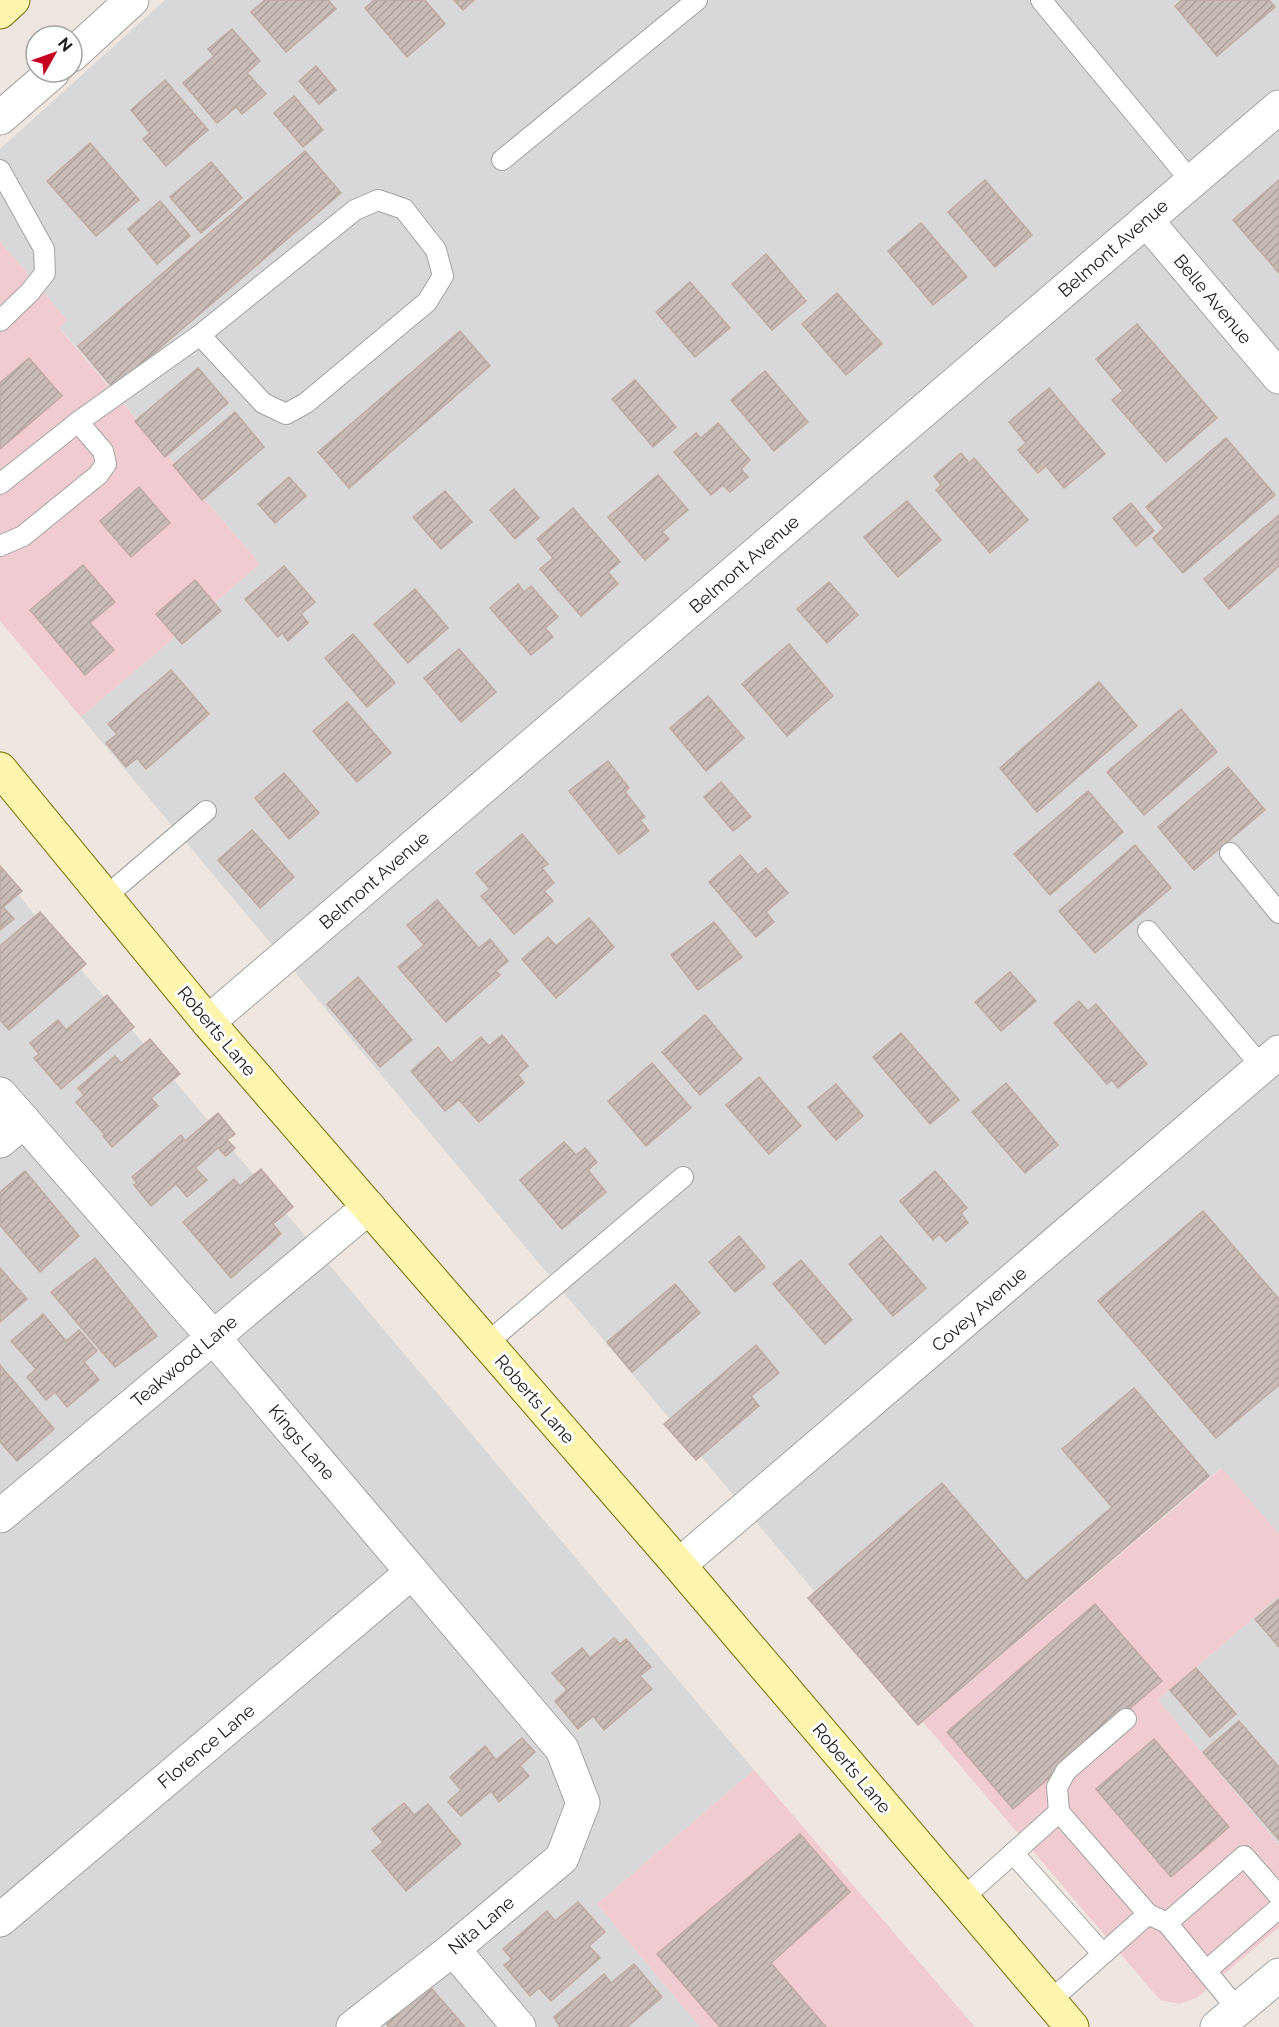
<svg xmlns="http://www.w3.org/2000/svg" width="1279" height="2027" viewBox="0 0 1279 2027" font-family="Raleway,sans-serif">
	<defs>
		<pattern id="building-hatch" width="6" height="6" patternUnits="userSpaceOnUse" patternTransform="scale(1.5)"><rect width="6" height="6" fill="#c9bbb6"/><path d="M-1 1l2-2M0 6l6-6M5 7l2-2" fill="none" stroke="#aca09c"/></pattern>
	</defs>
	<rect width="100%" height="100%" fill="#eee6df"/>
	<g fill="#d9d8d8">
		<path d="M165 0H1279V1534L1221 1468 923 1721 81 717 260 564 59 327 67 320 0 241V149Z"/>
		<path d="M0 873 754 1770 597 1904 700 2027H0Z"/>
		<path d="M1279 1596V1845L1158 1700Z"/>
	</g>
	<g fill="#f0ccd1">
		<path d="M0 241 67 320 59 328 260 564 81 717 0 621Z"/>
		<path d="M1222 1468 1279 1534V1596L1158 1700 1279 1845V1927L1198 1997 1180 2004 1160 2000 923 1722Z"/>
		<path d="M754 1770 975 2027H700L597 1904Z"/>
	</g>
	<g fill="url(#building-hatch)" stroke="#c0aaa1" stroke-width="1.5">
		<path d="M265 0H328L336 9 286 52 251 12Z"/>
		<path d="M374 0H425L445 24 407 57 365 8Z"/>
		<path d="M454 0H474L463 10Z"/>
		<path d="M1182 0H1269L1275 7 1217 56 1175 6Z"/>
		<path d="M232 29 260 61 247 73 266 94 242 114 236 107 217 123 183 83 214 56 208 49Z"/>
		<path d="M316 66 336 90 319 104 299 81Z"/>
		<path d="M165 80 208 130 166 166 143 139 150 133 131 110Z"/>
		<path d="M294 96 323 130 303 147 274 113Z"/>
		<path d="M90 143 139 200 96 236 47 181Z"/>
		<path d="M305 151 341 193 113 388 78 346Z"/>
		<path d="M211 162 242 198 201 233 170 197Z"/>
		<path d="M985 180 1032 235 995 267 948 212Z"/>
		<path d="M1279 180V273L1233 220Z"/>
		<path d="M160 201 190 236 157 264 128 229Z"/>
		<path d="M921 223 967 277 933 305 888 251Z"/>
		<path d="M766 254 806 301 772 330 732 284Z"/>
		<path d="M690 282 730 328 695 357 656 312Z"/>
		<path d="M837 293 882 344 846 375 802 324Z"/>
		<path d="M1137 324 1217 418 1166 462 1112 400 1123 391 1096 359Z"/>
		<path d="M460 331 490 366 349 488 318 452Z"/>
		<path d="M29 358 62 396 0 449V383Z"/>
		<path d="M198 368 228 403 165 457 135 421Z"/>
		<path d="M765 371 808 422 774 451 731 400Z"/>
		<path d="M635 380 676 427 653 447 612 399Z"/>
		<path d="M1049 388 1105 454 1064 488 1046 466 1038 473 1018 450 1026 443 1009 422Z"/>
		<path d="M235 412 264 447 202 500 173 465Z"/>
		<path d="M718 423 750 460 741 469 748 477 730 492 723 485 711 495 674 452 696 433 701 438Z"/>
		<path d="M1226 438 1275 495 1183 573 1153 538 1164 528 1146 507Z"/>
		<path d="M961 453 969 463 974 458 1028 520 990 553 936 490 941 485 934 476Z"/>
		<path d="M658 475 688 510 662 532 669 539 645 560 608 517Z"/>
		<path d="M289 477 306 496 275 523 258 504Z"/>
		<path d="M139 487 170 523 131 557 100 521Z"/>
		<path d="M514 489 539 518 515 539 490 510Z"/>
		<path d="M445 491 472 522 441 549 413 517Z"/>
		<path d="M907 501 941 540 898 577 864 537Z"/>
		<path d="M1131 503 1154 531 1136 546 1113 518Z"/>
		<path d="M573 508 620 562 608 572 618 584 581 616 540 569 553 558 537 539Z"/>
		<path d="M1279 515V566L1229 609 1204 579Z"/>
		<path d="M83 565 115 602 90 623 114 650 85 675 30 610Z"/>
		<path d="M284 566 315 602 301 614 308 623 288 641 282 633 278 637 245 599Z"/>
		<path d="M195 580 221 611 182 644 156 614Z"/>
		<path d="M829 582 858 615 827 643 797 609Z"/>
		<path d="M518 584 524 592 531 586 558 617 545 628 553 637 531 655 490 608Z"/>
		<path d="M415 589 448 628 408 663 374 624Z"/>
		<path d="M353 634 395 683 367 707 325 658Z"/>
		<path d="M789 644 833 696 787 736 742 684Z"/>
		<path d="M459 649 496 692 461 722 424 678Z"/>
		<path d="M171 670 209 714 146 769 137 758 126 767 106 743 117 734 108 724Z"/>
		<path d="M1099 682 1137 726 1037 812 1000 768Z"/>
		<path d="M708 696 744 738 706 771 670 728Z"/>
		<path d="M347 702 391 753 357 782 313 731Z"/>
		<path d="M1181 709 1217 752 1144 815 1107 772Z"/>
		<path d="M608 761 629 788 625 792 645 817 640 820 649 831 619 854 569 791Z"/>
		<path d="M1228 767 1265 810 1194 870 1158 827Z"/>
		<path d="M284 773 319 813 289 839 255 798Z"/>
		<path d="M721 782 751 817 733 831 704 797Z"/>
		<path d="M1088 791 1123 832 1050 895 1014 854Z"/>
		<path d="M252 830 294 877 260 908 218 860Z"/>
		<path d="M522 834 548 864 542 868 554 883 544 891 553 901 514 934 481 896 490 889 476 873Z"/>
		<path d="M1135 845 1171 888 1095 953 1059 911Z"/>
		<path d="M740 855 758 875 766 868 788 893 766 912 774 922 756 937 709 882Z"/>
		<path d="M0 866 22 891 3 907 14 919 0 930Z"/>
		<path d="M437 900 479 948 490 939 508 961 496 971 500 975 446 1022 398 967 424 945 407 925Z"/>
		<path d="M40 912 86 964 9 1030 0 1020V946Z"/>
		<path d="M589 918 614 947 556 998 522 959 548 937 556 946Z"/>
		<path d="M714 922 742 957 698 990 671 955Z"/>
		<path d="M1010 972 1036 1001 1001 1031 975 1002Z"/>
		<path d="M358 977 412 1040 380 1067 327 1004Z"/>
		<path d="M107 995 134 1027 61 1089 34 1058 39 1054 30 1043 58 1020 66 1030Z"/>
		<path d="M1079 1001 1088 1011 1096 1004 1147 1064 1118 1088 1112 1080 1107 1084 1054 1023Z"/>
		<path d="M705 1015 742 1059 700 1095 662 1052Z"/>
		<path d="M901 1033 959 1100 930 1124 873 1057Z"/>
		<path d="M502 1035 528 1066 518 1075 524 1083 479 1122 459 1100 445 1111 411 1071 438 1047 451 1063 481 1037 489 1046Z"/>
		<path d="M150 1039 180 1074 151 1098 158 1106 112 1147 103 1136 105 1135 76 1102 84 1095 78 1088 115 1056 121 1063Z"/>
		<path d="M652 1063 691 1108 646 1146 608 1101Z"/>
		<path d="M759 1077 801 1126 769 1154 726 1105Z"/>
		<path d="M1006 1083 1058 1145 1025 1173 972 1112Z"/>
		<path d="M836 1084 863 1116 836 1140 808 1107Z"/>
		<path d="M218 1113 235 1134 227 1140 235 1148 226 1156 218 1148 195 1168 207 1180 187 1197 176 1184 151 1206 134 1185 137 1183 132 1177 181 1135 185 1141Z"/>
		<path d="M564 1142 576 1155 585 1148 597 1162 588 1170 606 1192 562 1229 520 1180Z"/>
		<path d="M261 1169 293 1207 273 1224 281 1234 231 1278 183 1222 234 1179 240 1186Z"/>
		<path d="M25 1171 79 1236 40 1272 0 1225V1192Z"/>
		<path d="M935 1171 967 1208 961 1213 968 1223 946 1242 939 1234 933 1240 900 1201Z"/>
		<path d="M1203 1211 1279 1299V1385L1216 1438 1098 1301Z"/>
		<path d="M739 1236 765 1267 735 1292 709 1262Z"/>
		<path d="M881 1236 926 1288 893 1316 849 1264Z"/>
		<path d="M95 1258 157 1336 115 1367 51 1292Z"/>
		<path d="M801 1260 852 1320 825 1344 773 1284Z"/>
		<path d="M0 1268 27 1299 0 1322Z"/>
		<path d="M675 1284 700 1313 632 1372 607 1342Z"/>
		<path d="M43 1314 66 1341 79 1330 97 1351 84 1362 99 1380 67 1407 55 1392 46 1400 27 1377 36 1369 11 1341Z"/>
		<path d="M756 1345 779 1373 751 1396 759 1406 696 1460 664 1424Z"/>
		<path d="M0 1365 54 1429 17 1461 0 1442Z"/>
		<path d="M1134 1388 1209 1476 918 1725 808 1598 942 1483 1026 1581 1112 1507 1062 1449Z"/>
		<path d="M1279 1599V1647L1255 1619Z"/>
		<path d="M1095 1604 1162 1681 1013 1809 947 1732Z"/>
		<path d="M614 1638 620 1644 626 1639 651 1667 640 1676 652 1689 604 1730 593 1716 578 1729 555 1701 567 1690 552 1673 582 1648 590 1658Z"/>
		<path d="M1196 1668 1236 1714 1210 1737 1170 1690Z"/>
		<path d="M1239 1721 1279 1767V1840L1203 1752Z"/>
		<path d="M522 1738 535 1752 520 1766 529 1776 499 1802 491 1791 461 1816 448 1802 461 1790 450 1777 485 1746 496 1760Z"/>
		<path d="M1154 1739 1229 1827 1171 1877 1096 1789Z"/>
		<path d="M404 1803 414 1815 428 1804 461 1844 406 1891 372 1851 383 1842 372 1829Z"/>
		<path d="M800 1834 850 1892 771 1963 826 2027H720L657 1954Z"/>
		<path d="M578 1902 605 1932 589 1946 600 1958 551 2001 539 1988 530 1996 504 1965 512 1959 503 1949 547 1911 555 1921Z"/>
		<path d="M634 1964 662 1997 627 2027H560L554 2017 604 1974 611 1983Z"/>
		<path d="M425 1981 465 2027H389L382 2019Z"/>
	</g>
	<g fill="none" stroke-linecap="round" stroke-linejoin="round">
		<g stroke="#a2a2a2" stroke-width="22">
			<g id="service">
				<path d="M1041 0 1191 181"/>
				<path d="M502 160 697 0"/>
				<path d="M0 170 44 249 45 273 30 292 0 321"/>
				<path d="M0 484 78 422 200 335 355 210 378 200 404 209 436 250 443 276 427 302 306 403 286 414 263 403 200 335"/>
				<path d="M0 546 23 536 98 475 106 464 103 451 78 422"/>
				<path d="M1230 853 1279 913"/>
				<path d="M105 897 206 811"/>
				<path d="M1148 931 1262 1067"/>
				<path d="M487 1343 683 1177"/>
				<path d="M1059 1812 1057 1787 1066 1771 1126 1719"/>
				<path d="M1013 1853 1102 1953"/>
				<path d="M963 1898 1059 1812 1148 1914 1167 1923 1244 1856 1279 1896"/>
				<path d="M1167 1923 1238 2010"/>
				<path d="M1206 1971 1279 1908"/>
				<path d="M1050 2001 1148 1914"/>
			</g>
		</g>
		<g stroke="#a2a2a2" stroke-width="35">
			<g id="minor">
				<path d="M72 55 132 0"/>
				<path d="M0 118 53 72"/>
				<path d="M1146 220 1279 377"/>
				<path d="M208 1022 1279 107"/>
				<path d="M0 1094 213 1337 562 1749 583 1803 562 1858 453 1949 353 2027"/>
				<path d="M0 1141 24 1121"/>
				<path d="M0 1516 369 1207"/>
				<path d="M679 1565 1279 1052"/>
				<path d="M0 1920 411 1573"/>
				<path d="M453 1949 519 2027"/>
			</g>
		</g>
		<g stroke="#a2a2a2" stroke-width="35">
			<path id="tertiary" d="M1217 2027 1279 1975"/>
		</g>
		<g stroke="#746d00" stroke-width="35">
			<g id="secondary">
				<path d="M0 12 13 0"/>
				<path d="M0 769 208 1022 679 1565 1072 2027"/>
			</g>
		</g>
		<use href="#service" stroke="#fff" stroke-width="20"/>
		<use href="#minor" stroke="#fff" stroke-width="33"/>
		<use href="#tertiary" stroke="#fff" stroke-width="33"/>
		<use href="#secondary" stroke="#fdf4ae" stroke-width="33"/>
	</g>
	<g text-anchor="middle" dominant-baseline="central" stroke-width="6" stroke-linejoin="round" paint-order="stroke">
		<g font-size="18" fill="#1b1b1b" stroke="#fff">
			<text transform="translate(1113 248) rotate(-41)">Belmont Avenue</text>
			<text transform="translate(1213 299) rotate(50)">Belle Avenue</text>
			<text transform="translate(744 564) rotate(-41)">Belmont Avenue</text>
			<text transform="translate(374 880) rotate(-41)">Belmont Avenue</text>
			<text transform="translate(217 1031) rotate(50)">Roberts Lane</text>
			<text transform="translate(979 1309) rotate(-41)">Covey Avenue</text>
			<text transform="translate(184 1361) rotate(-40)">Teakwood Lane</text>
			<text transform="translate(535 1399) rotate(49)">Roberts Lane</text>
			<text transform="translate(302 1442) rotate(50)">Kings Lane</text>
			<text transform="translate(206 1746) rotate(-40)">Florence Lane</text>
			<text transform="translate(852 1768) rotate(50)">Roberts Lane</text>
			<text transform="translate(481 1925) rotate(-40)">Nita Lane</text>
		</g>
	</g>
	<g transform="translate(54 54) rotate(50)"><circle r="28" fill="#ffffff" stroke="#a4a4a4" stroke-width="1.5"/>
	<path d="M0-4.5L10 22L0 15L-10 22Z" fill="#c60020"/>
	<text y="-9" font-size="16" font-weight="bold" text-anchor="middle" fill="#1b1b1b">N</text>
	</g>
</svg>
